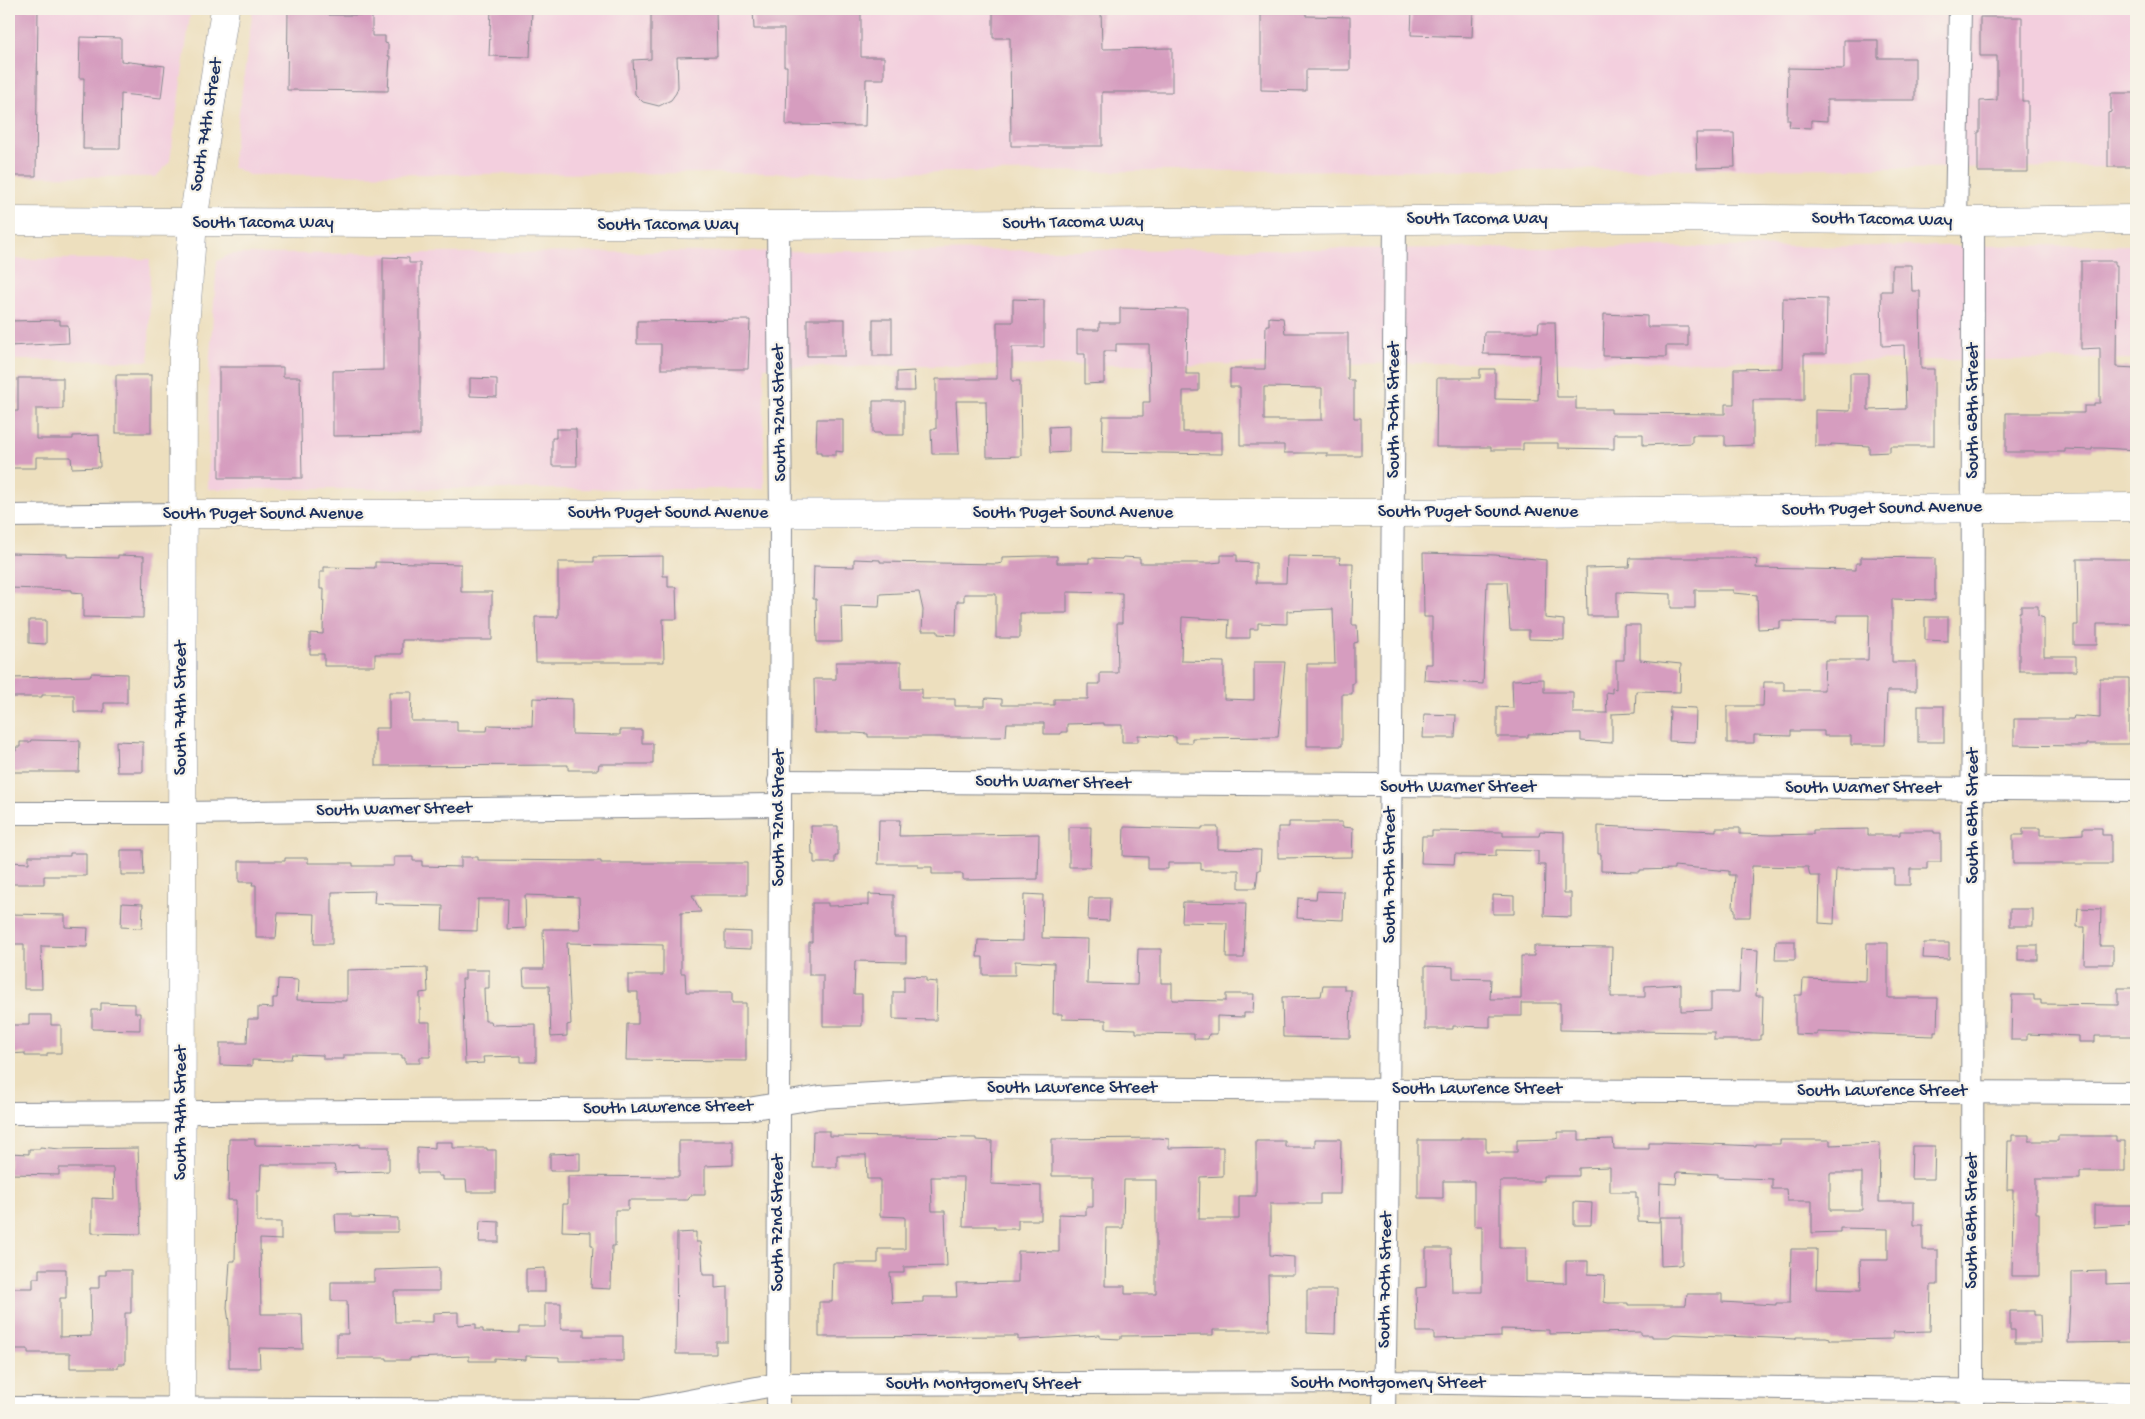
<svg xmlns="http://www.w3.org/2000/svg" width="2145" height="1419" viewBox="0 0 2145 1419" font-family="'Gochi Hand',sans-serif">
	<rect width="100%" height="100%" fill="#f7f3e8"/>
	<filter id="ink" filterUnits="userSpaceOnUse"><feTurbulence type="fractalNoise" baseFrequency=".02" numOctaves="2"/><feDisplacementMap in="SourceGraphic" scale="10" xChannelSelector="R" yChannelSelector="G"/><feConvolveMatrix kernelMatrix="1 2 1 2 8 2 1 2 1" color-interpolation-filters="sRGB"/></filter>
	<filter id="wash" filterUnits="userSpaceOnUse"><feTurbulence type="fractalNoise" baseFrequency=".0096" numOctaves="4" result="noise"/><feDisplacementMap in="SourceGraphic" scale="20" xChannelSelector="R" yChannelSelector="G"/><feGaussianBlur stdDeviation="1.12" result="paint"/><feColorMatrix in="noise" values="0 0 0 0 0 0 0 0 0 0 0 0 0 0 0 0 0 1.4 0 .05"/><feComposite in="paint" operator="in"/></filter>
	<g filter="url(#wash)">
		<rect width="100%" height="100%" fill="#eddfbe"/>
		<g fill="#f3cfde">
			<path d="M9 9H191L170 161 156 177 9 176Z"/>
			<path d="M253 9H2136V167L249 175 233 167V155Z"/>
			<path d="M2136 245V359L764 367V489H208L209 370 217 261 231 254Z"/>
			<path d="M9 259H150L149 361 9 360Z"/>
		</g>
		<g id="blocks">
			<g fill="#d69dbf" fill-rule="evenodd">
				<path d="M9 9H38L36 176H9Z"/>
				<path d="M288 9H329V15H372V36H385V43L388 44V56H390L388 91 287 90Z"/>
				<path d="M491 9H532L530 57 489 56Z"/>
				<path d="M651 9H716L717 56 677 57 678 87 676 93 671 100 659 106 643 102 635 94 633 60 651 59Z"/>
				<path d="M753 9H861V57H884V79H866L865 126 786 125 787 66H784V29H754Z"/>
				<path d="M993 9H1101L1102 49 1172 48V92H1102V146H1011L1010 38H993Z"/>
				<path d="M1261 9H1306V16L1350 17V70H1306V91L1261 90Z"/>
				<path d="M1412 9 1473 11 1472 37 1411 35Z"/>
				<path d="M1980 17H2022V101H2028V172H1978V132H1980V101L1997 100V56H1980Z"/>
				<path d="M80 37 121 38V61L165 66 161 98 121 94 120 149H83L84 78H79Z"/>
				<path d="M1844 40H1878V58H1915V100H1827V121L1811 120V128L1789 127 1790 120H1787L1788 68 1844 69Z"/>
				<path d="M2111 93H2136V167H2108V113L2111 112Z"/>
				<path d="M1696 133H1734L1735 167 1697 168Z"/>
				<path d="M383 257 409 258V263H420V435L333 436V371L383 370Z"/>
				<path d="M2081 261H2115V265H2117L2116 367 2136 368V450L2102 448H2092V450L2065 449V452H2006V413H2084V406H2094V403H2100V348L2081 349Z"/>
				<path d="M1892 265H1911L1912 291H1920L1921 369H1934V446H1890V452L1869 453V446L1831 444V446H1815V410L1850 411V373H1868V410L1906 409 1904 345 1882 346 1881 291H1892Z"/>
				<path d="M1783 298 1827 299 1826 354H1804V400H1753V445L1725 446V435H1692V443L1643 445V434H1614V449L1558 448V443H1523V450H1491V447H1436L1437 378H1480V369H1495V399L1538 400 1540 355 1483 354 1484 332H1538L1539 322H1555L1557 397H1576V409H1611V413L1725 414V404H1734V369L1782 368Z"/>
				<path d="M1013 299 1044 300V347H1012V381H1020L1021 456 987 457 986 401H956L959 454H932L931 429H936V379H997V322H1013Z"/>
				<path d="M1120 308 1187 309 1186 374H1199V391H1183V432H1222V454L1102 452 1103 416H1143V402H1150L1149 344H1116V351H1104V383L1085 384V354H1077V330H1099V323H1120Z"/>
				<path d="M1604 314 1647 316V327H1688V346H1666V357L1603 356Z"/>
				<path d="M1269 317 1283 318 1285 333H1348V380H1354V418H1361V456H1327V453H1284V445H1240V387H1230V369H1265L1266 325H1269ZM1264 387 1322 388V420H1264Z"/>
				<rect x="807" y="319" width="38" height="37"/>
				<rect x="873" y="319" width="19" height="37"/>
				<path d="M60 320V325H68L69 343 9 346V321Z"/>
				<path d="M750 320 748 369H661V344H637V321Z"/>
				<path d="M219 367H283V377H300L302 478H219Z"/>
				<path d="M914 371 915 391H897V372Z"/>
				<rect x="116" y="375" width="35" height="58"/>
				<path d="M18 378H63V409H36V439H73V436L99 435 100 467 72 468 71 457H36V468H9V411H18Z"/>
				<path d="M470 378 497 379V397L470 396Z"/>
				<path d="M873 401H904V435H881V433H873Z"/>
				<path d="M817 419H843V452L836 451V455H821V452H816Z"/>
				<path d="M1069 426V452L1050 453 1049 427Z"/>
				<path d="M556 429H576L577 466H552V438H556Z"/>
				<path d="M9 553 67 554V557L118 558V555L144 556 143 618 83 617V593L72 592V590L9 588Z"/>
				<path d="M1423 553 1495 555 1546 560 1545 618 1564 620V640L1529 639V630H1510L1507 582H1487L1483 684 1424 680 1425 664H1432V617H1424Z"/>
				<path d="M1221 555H1237V562L1256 563V583H1286L1287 556 1340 557 1339 563H1353L1352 625H1357L1358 642 1354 643V683H1352V694H1342V746H1307V664H1335L1333 609 1287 611V624L1258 623V629H1250V638H1228L1229 620 1182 617 1181 661 1224 662V699L1254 700V662H1285L1278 737 1192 738V743H1176V737L1138 735V742H1122V725H1104V723L1067 724V732H1061V734H1044V723H1007L1006 736 1000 737H868V734L855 733H815L814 679H836V662H901V689H922V699H955V706H985V699L987 698 1002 699V705H1054V699H1088V684H1100V673H1118L1117 623H1122V593L1067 592V613H1020V638H996V594H964V601H957L956 635 938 634V631H922L923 610 919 592 880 594 879 607 841 606 842 642H817L816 599H813L814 566 854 567V559L880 560V562L997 564 1002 563V557L1038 556H1057V563H1089V558L1123 559V557L1140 558V563H1211L1221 562Z"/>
				<path d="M663 556V576H668V587H676L677 619H663L664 662H536L535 617H558V562H594V557Z"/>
				<path d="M1861 557 1935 558V600L1892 599V662H1916V691H1887L1885 745H1851V736H1824V731H1791V736L1754 735V743H1727V706H1763L1764 682H1784V690H1824L1825 660H1868L1869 615H1837V622L1780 621V628L1758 629 1757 595 1733 593V590H1695V608H1671V594L1617 592V616H1587L1586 568 1629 567 1630 558H1747L1757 560 1756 568 1856 570V563H1861Z"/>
				<path d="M2077 559H2136V624H2097V645H2074V625H2078Z"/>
				<path d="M375 562 461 564V592H492V640H402V654H375V666H324V654H310V633L323 634 324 589H320V572H324V567L375 568Z"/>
				<path d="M2021 606H2038V616L2044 618V656H2076V671H2019V612H2021Z"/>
				<path d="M1925 617H1948V641L1925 640Z"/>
				<path d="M29 620H46V644L29 643Z"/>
				<path d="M1624 625H1640V660L1681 664 1680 692 1636 691 1635 713 1612 714V743L1581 741V733L1528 734V737H1497V707L1513 708 1512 680 1544 679V692H1573V713H1607L1606 692 1612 693V688L1616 689V660H1624Z"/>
				<path d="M91 673 127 674V703H104V712H74V695H42V697H12V678L91 676Z"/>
				<path d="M2100 678H2129V744H2087V746H2075L2014 745V719H2073L2074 716 2100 718Z"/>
				<path d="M389 692H412L411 721H457V731H487L488 725 532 726 533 698 572 699V734L620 735V730H642V743H653V764H599L598 770H568V765L375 766V728H389Z"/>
				<rect x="1918" y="706" width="26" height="36"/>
				<path d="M1670 707 1696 708 1695 742 1669 741Z"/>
				<path d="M1424 714 1456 715 1455 738H1423Z"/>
				<path d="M31 740 80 741 79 772H9V751H16V747H20V742H30Z"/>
				<path d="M116 741 143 742V772H117Z"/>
				<path d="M879 820H900L899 836 1039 834 1038 879 963 880V874H932V867H918V864H878Z"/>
				<path d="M1289 822H1342V827L1353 828 1352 857 1278 858V827H1289Z"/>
				<path d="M811 826H838V856H835V863H814V855H812Z"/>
				<path d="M1598 826 1716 831V828H1740V834L1771 835 1813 834V830L1868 829V835H1900V831H1934V833H1941V862H1927V869H1910V885H1894V869H1836L1834 924 1819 923 1820 876H1810L1808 867 1752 866 1750 917H1735V909L1733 908 1735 875H1729V871L1674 866V869L1640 870V872L1601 871V854H1598Z"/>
				<path d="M1069 827H1091L1090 867H1069Z"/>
				<path d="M1124 827 1202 829V827H1218V849L1261 850 1260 870H1258L1256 888H1239V870H1201V863H1168V869H1148V857L1123 856Z"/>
				<path d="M2023 828H2040V835H2063L2083 834V828H2102V835H2111V864H2013V835H2023Z"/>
				<path d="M1432 831 1503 832V836H1539L1540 831 1564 832V893H1571V917L1544 916 1545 865H1538V851L1496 850V856L1455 854 1454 864 1421 863 1422 836H1432Z"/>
				<path d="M121 850H143L144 875H121Z"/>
				<path d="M70 853H86V876H44V884H9V862L29 863V856H70Z"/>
				<path d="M394 857H413V861H422V866L461 867V857H478V860L601 861V863H747V895H692L701 912 681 913V973H685L686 992H732V1003H746V1061L626 1060 627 1024H638V992H628V975H663V945L567 943 571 1024 567 1025V1036L551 1037 549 986H524L523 969H544L543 929H580L579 897 525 895 526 928 507 929 508 899H478L477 931 442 930 443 906 393 905V904L374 903 375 891 332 892V944H314L315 914 278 913 276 938H256V885H252L253 882H239V861H285V858H308V863H353V866H394Z"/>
				<path d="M1317 891 1344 892 1343 920 1297 918 1298 898 1316 899Z"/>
				<path d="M869 894 894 895V937H906V962L855 961 854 994H862V1026H823V975H809V942H812V903H828V906L869 905Z"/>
				<path d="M1024 894 1043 895 1042 938 1088 939 1087 984 1137 985 1138 949H1161V983H1172V1000L1226 1001V994H1254L1253 1013H1244V1017L1217 1016V1034H1209L1208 1039H1194V1034L1136 1033V1029L1106 1028V1020L1062 1019V1014H1053L1054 963 1015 961V975H983V957H977L978 940 1023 941Z"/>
				<path d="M1493 895 1514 896V914H1493Z"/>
				<path d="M1089 898H1110L1109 921 1088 920Z"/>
				<path d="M1183 902 1246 903 1244 958H1226L1227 923 1182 922Z"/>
				<path d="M122 903 143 904 142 928 121 927Z"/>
				<path d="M2078 908 2101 909 2100 946H2113V964H2084L2085 927H2077Z"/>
				<rect x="2010" y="909" width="23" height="17"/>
				<path d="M9 914 65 915V927L88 928 87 947 41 946 42 989H24V944H9Z"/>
				<path d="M725 931 751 932V949L725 948Z"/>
				<path d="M1776 941H1795V960H1775Z"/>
				<path d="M1867 943H1888V998H1938L1937 1032H1934V1036L1817 1032V1035L1795 1034V995H1802L1803 979 1866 981Z"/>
				<path d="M1924 943H1949V959L1923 958Z"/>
				<rect x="2018" y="945" width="20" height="15"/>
				<path d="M1534 946 1612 947 1611 997H1645V986L1681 984V1011L1711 1010V992H1739L1741 949 1758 950 1756 996H1763L1762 1035H1760V1040H1714V1032H1708L1560 1030V1003H1522V1016H1490V1027L1453 1026V1029H1425V966L1453 967V978L1491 979 1490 999H1521V956H1534Z"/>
				<path d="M427 968 428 992 420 993V1022H430V1057H420V1063H405V1058H402V1055H344V1059H323V1055L292 1054 291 1059H283V1061L252 1060V1066L220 1065V1043H247L248 1019H258V1007L273 1008V998H277L278 979 298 980 297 1000 347 1001V970Z"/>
				<path d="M465 970H489V988H484L485 1021H491L492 1025 536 1024V1062H521V1056L483 1057 484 1063 465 1064 462 979H465Z"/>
				<path d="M904 976 926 977V981L937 982 936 1020 893 1019V992H904Z"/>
				<path d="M1323 985H1344V990H1351L1350 1038 1283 1037 1282 997 1321 996Z"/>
				<path d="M2118 988H2136V1036H2095V1042H2079V1036L2027 1034V1040H2011L2012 995H2034V1000H2041V1004L2118 1005Z"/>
				<path d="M101 1003 135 1004V1013H140V1030L92 1029V1010H101Z"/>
				<path d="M29 1015H51V1025H61V1053H47V1056H25V1053L9 1054V1025H29Z"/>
				<path d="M813 1131H829V1136L976 1138V1140L992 1141 991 1184 1041 1186V1220H1018V1229H995V1226H963L964 1177H931L932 1211H945L947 1266 904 1267V1273H890L892 1303 923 1302V1297H957L956 1283 1018 1282V1251L1059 1252V1214L1086 1215V1207H1093V1176H1052V1139L1159 1138 1169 1139V1148L1223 1147V1176L1200 1177 1199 1219H1239V1196H1256V1141H1285V1147H1315V1139H1341L1340 1194H1320V1204H1270V1255L1294 1257V1275H1268L1269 1330H1213V1335L1121 1336V1339L1100 1338V1335L1018 1340V1336H1010L819 1337V1302H832L833 1263H878V1249H905V1217L880 1216V1179H867L866 1155H837V1167H812ZM1124 1180H1156V1294H1125V1286H1105L1106 1228H1123Z"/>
				<path d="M1558 1132H1579V1140L1613 1139 1614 1149H1649V1143H1662V1142L1756 1146V1144H1780V1140H1830V1145L1880 1143 1879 1202H1914V1225H1923V1250H1938V1285H1931L1930 1331 1893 1332V1339L1841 1340H1830V1338L1826 1337H1796V1339L1674 1334 1669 1337H1652V1335H1641V1332L1549 1334V1330L1501 1329V1337L1434 1339V1332H1417L1416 1288 1426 1287V1248H1451L1452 1292H1482V1226H1474V1181H1443V1198H1418V1140H1461V1138H1486V1152H1517V1140L1555 1139 1558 1138ZM1610 1167V1192H1636V1198H1638V1221L1659 1222 1660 1183 1676 1184 1677 1172 1718 1174V1177L1772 1179V1189H1786L1787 1201H1812V1233L1840 1232V1228L1888 1229V1260H1860L1861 1290 1816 1289 1817 1249H1791L1790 1303H1776V1305L1722 1302V1294H1687L1686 1305H1628V1303H1608L1604 1302 1605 1275 1588 1274V1261H1566V1283L1526 1282V1248H1500V1181H1543V1176H1579V1168ZM1830 1173H1862V1210H1830Z"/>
				<path d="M2012 1135H2029V1141H2058V1136H2116V1141H2125V1171H2080V1179H2036V1213H2039V1276H2012L2013 1190H2007L2008 1141H2012Z"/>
				<path d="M229 1139H255V1145L341 1146 359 1144V1147H389V1171L336 1173 334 1165H261L260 1191H257V1222H281V1240L260 1239 261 1314H302L303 1349 259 1348 260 1368H229V1322L227 1308 230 1261H235L236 1200H228Z"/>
				<path d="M679 1141H733V1165L705 1166V1195H691L688 1200H628V1210H615V1246H612L611 1289 591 1288 593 1245H591V1232L562 1231 563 1204H568V1176L679 1177Z"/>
				<path d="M435 1142H453V1148H487V1150H496V1192H467L466 1180H442V1176H438V1173H417V1147L435 1148Z"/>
				<path d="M1912 1146H1935L1934 1179H1911Z"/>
				<path d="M40 1147 60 1149 138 1148 141 1234 92 1233V1198L114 1199 113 1168H59V1175L9 1174V1153L29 1154V1149H40Z"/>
				<path d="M580 1153V1171H550V1154Z"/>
				<path d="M1574 1202 1592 1203 1591 1225H1574Z"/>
				<path d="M2094 1205H2136V1221H2129V1225L2094 1227Z"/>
				<path d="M335 1214H351V1217L398 1218V1232H336Z"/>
				<path d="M1660 1217H1682V1264L1679 1265 1661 1266Z"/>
				<path d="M480 1221 499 1222V1242H479Z"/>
				<path d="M696 1232V1242H700L701 1254H702L703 1275H715V1288L728 1287V1342H716V1354H676L677 1233Z"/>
				<path d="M439 1268V1291H394L395 1322H433V1313L458 1312V1325L476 1324V1329H483V1332L519 1333V1327H545V1303H561V1329H584V1336H623V1361H559V1357L526 1356V1360L494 1358V1361H469V1356L410 1358V1360H387V1358H337V1334H348L347 1301H331V1282H374V1270Z"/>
				<path d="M545 1268V1292H526V1269Z"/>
				<path d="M39 1269H66V1298H60V1337L91 1336 90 1288H99V1275H106V1270H131V1313H125V1364H118V1368H70V1353H28V1349H13V1288H33V1278H39Z"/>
				<path d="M2106 1271V1284L2136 1283V1342L2068 1343 2070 1298H2072V1272Z"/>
				<path d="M1307 1290H1336L1335 1334 1307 1333Z"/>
				<path d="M2010 1311H2034V1315H2040L2041 1343H2015V1330H2010Z"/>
			</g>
		</g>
	</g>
	<g filter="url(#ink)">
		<use href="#blocks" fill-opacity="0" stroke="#84878e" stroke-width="1"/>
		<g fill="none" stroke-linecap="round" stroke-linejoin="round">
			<g stroke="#84878e" stroke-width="24">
				<g id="street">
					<path d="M1956 221 1960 9"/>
					<path d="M9 516 181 514"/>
					<path d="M779 781 2136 790"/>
					<path d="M9 813H181L779 805"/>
					<path d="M9 1113 748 1109 820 1097 979 1088 2136 1093"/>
					<path d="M9 1408 641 1410"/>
					<path d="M642 1410 778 1384 1384 1382 2136 1393"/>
					<path d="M778 1410 781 513 778 225"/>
					<path d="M1384 1410 1387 1243 1395 220"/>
					<path d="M1972 1410 1973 221"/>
				</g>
			</g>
			<g stroke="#84878e" stroke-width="29">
				<g id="secondary">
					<path d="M193 222 778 225 1670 218 1973 221 2136 219"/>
					<path d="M181 514 1393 513 2136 507"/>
				</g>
			</g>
			<g stroke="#84878e" stroke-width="29">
				<g id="primary">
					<path d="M9 221 193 222"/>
					<path d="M181 1410 183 354 193 222 225 9"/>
				</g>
			</g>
			<use href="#street" stroke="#fff" stroke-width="22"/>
			<use href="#secondary" stroke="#fff" stroke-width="28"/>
			<use href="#primary" stroke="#fff" stroke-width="28"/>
		</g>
	</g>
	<g text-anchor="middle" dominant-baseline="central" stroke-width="4.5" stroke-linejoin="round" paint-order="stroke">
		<g font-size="18" fill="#1b2f5e" stroke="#f7f3e8">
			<text transform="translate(207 125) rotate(-81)">South 74th Street</text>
			<text x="1477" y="219">South Tacoma Way</text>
			<text transform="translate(1882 220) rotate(1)">South Tacoma Way</text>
			<text x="263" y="223">South Tacoma Way</text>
			<text transform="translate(1073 223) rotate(-1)">South Tacoma Way</text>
			<text x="668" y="225">South Tacoma Way</text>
			<text transform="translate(1394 410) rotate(-90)">South 70th Street</text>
			<text transform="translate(1973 411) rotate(-90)">South 68th Street</text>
			<text transform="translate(780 413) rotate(-91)">South 72nd Street</text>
			<text transform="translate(1882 509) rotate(-1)">South Puget Sound Avenue</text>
			<text x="1478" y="512">South Puget Sound Avenue</text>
			<text x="668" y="513">South Puget Sound Avenue</text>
			<text x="1073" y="513">South Puget Sound Avenue</text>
			<text x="263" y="514">South Puget Sound Avenue</text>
			<text transform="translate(181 708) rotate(-90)">South 74th Street</text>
			<text transform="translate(1053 783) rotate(1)">South Warner Street</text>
			<text x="1458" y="787">South Warner Street</text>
			<text x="1863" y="788">South Warner Street</text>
			<text transform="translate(394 810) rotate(-1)">South Warner Street</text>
			<text transform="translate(1973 816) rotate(-90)">South 68th Street</text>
			<text transform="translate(779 818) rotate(-90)">South 72nd Street</text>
			<text transform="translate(1390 875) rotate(-90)">South 70th Street</text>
			<text x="1072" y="1088">South Lawrence Street</text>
			<text x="1477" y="1089">South Lawrence Street</text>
			<text x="1882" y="1091">South Lawrence Street</text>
			<text transform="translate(668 1108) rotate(-1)">South Lawrence Street</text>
			<text transform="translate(181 1113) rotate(-90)">South 74th Street</text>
			<text transform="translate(1972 1221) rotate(-90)">South 68th Street</text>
			<text transform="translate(778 1223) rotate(-90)">South 72nd Street</text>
			<text transform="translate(1386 1280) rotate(-89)">South 70th Street</text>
			<text x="1388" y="1383">South Montgomery Street</text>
			<text x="983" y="1384">South Montgomery Street</text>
		</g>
	</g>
	<rect width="2145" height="1419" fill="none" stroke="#f7f3e8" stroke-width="30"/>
</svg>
